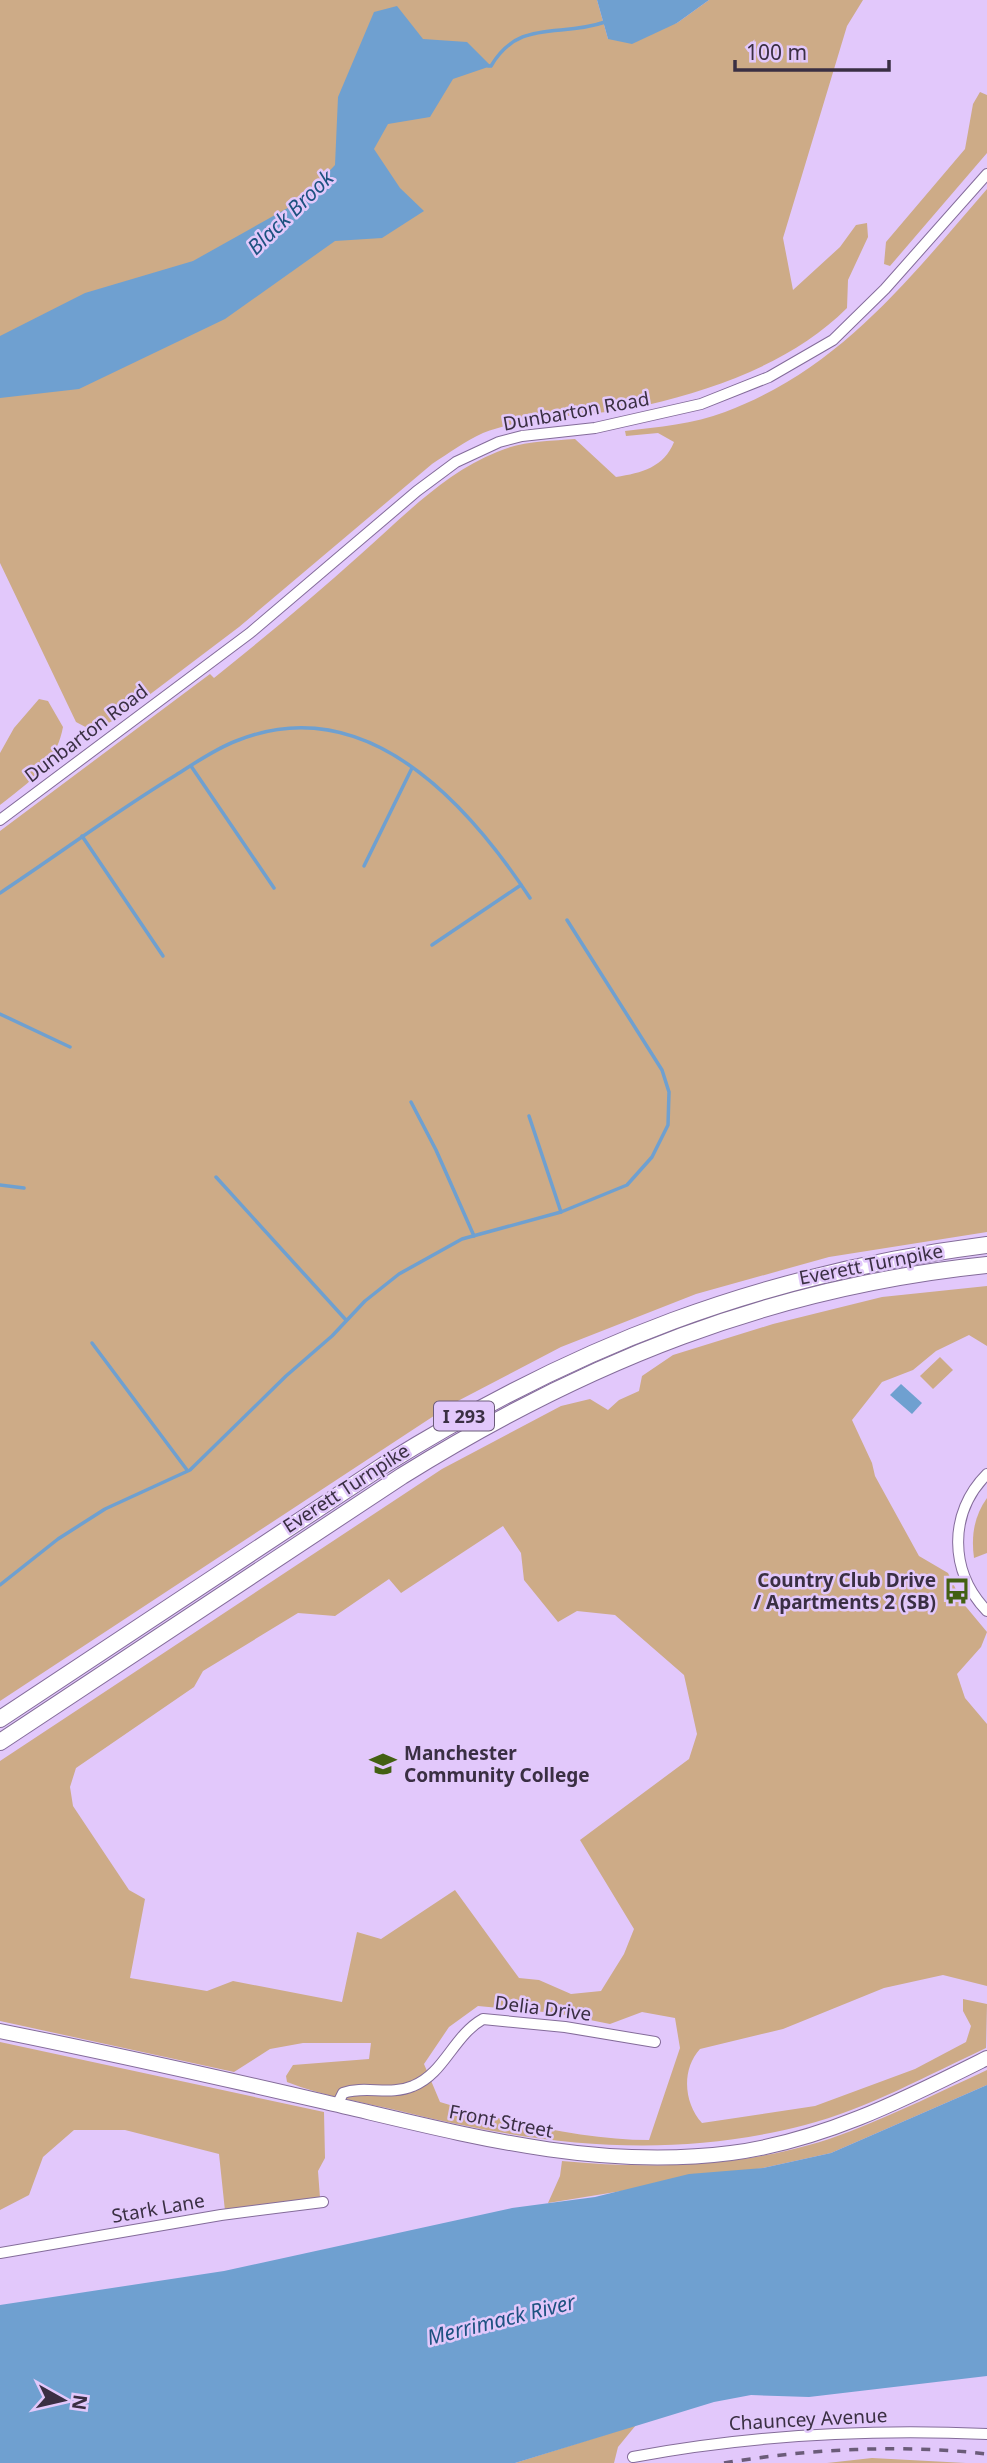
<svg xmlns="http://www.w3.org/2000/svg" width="987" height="2463" viewBox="0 0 987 2463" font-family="'Noto Sans',sans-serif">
	<rect width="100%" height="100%" fill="#e2c8fb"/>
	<g fill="#cdab87" fill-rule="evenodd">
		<path d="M0 0H597L608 39 677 23 709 0H863L847 26 783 238 793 290 840 247 856 225 867 223 868 237 848 280 847 308C794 361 719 388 647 405 593 418 535 413 483 433 465 441 449 453 432 464L239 627 120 717 93 731 76 722 0 563Z"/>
		<path d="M980 92 987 95V153L890 266 884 264 886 242 965 149 973 104Z"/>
		<path d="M987 189V1232L829 1257 696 1294 561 1347 452 1404 0 1701V831L210 674 214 678C264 638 313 597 361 554 402 518 444 473 497 452 521 441 549 441 575 439L616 477C642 473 664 467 674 442L658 433 626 436 625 431C658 427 694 424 725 412 840 369 909 279 987 189Z"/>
		<path d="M39 699 48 701 63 727C56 765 29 782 0 805V753L14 728Z"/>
		<path d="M987 1286V1346L969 1335 936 1351 913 1370 882 1382 852 1420 872 1463 875 1476 919 1556 948 1573 962 1602 987 1632 981 1647 957 1674 965 1698 987 1724V1986L943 1975 884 1988 783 2029 700 2049C681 2070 684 2103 702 2123L815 2106 915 2069 966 2042 971 2026 963 2011V1999L987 2004 986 2048C928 2075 867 2109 805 2125 665 2161 538 2145 400 2111 362 2102 323 2096 287 2082L286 2076 293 2065 369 2059 371 2043H303L270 2049 234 2072 0 2021V1761L442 1469 561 1406 590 1399 608 1410 619 1400 639 1391 642 1376 673 1355 773 1324 882 1297ZM503 1526 521 1553 524 1580 558 1622 577 1611 615 1615 684 1675 697 1734 689 1759 580 1840 634 1929 624 1954 601 1991 571 1994 539 1980 519 1978 455 1890 381 1939 357 1932 342 2002 233 1981 207 1991 130 1978 145 1899 129 1890 73 1806 70 1787 76 1768 194 1687 203 1671 298 1613 335 1616 389 1579 401 1593ZM478 2006 555 2013 610 2024 642 2012 675 2018 680 2048 649 2140C585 2140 502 2121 440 2102L424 2064 449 2027Z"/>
		<path d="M940 1357 953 1370 933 1389 920 1376Z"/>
		<path d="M987 1498V1553L974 1558C971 1536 974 1516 987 1498Z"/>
		<path d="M0 2042 324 2112 325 2158 318 2171 320 2198 225 2211 219 2154 125 2130H74L43 2157 29 2195 0 2210Z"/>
		<path d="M987 2070V2085L831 2153 763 2168 548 2203 560 2176 562 2161C658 2170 759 2167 851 2131 897 2113 942 2091 987 2070Z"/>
		<path d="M636 2425 618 2447 614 2463H515Z"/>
		<path d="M872 2458 966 2463H827Z"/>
	</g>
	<g fill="#6fa0d0">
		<path d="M597 0H709L677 23 632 44 608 39Z"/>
		<path d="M397 6 423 39 467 42 491 66 453 79 430 117 388 124 374 149 400 188 424 211 382 238 335 241 225 319 79 389 0 398V336L85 293 193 261 302 200 335 165 338 97 374 12Z"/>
		<path d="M901 1384 922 1403 912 1414 890 1395Z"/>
		<path d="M987 2085V2376L809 2397 751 2395 714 2402 515 2463H0V2305L224 2271 512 2208 595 2197 689 2174 763 2168 831 2153Z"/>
	</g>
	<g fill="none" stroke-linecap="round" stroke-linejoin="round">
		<g stroke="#6fa0d0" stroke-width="3.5">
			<path d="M488 66H491C519 18 560 38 605 22"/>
			<path d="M191 766 274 888"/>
			<path d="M82 836 163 956"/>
			<path d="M364 866 412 768"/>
			<path d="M0 893C59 854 115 812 176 775 195 763 215 749 236 741 365 689 466 801 530 898"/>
			<path d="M432 945 521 885"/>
			<path d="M0 1014 70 1047"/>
			<path d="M411 1102 436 1150 474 1236"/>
			<path d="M529 1116 561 1212"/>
			<path d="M216 1177 346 1320"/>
			<path d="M0 1185 24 1188"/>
			<path d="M92 1343 187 1470"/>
			<path d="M0 1585 58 1539 105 1509 190 1470 286 1376 332 1336 365 1301 399 1274 462 1239 561 1212 627 1185 652 1157 668 1125 669 1092 662 1070 567 920"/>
		</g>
		<g stroke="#846c9a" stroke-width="12">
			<g id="minor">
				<path d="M0 820 250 633 417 491 456 462 499 442 522 436 595 428 701 404 769 377 833 340 885 289 987 174"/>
				<path d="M987 1474C948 1513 949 1572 987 1611"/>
				<path d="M337 2105 343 2093C365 2085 390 2096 413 2086 444 2074 453 2036 483 2019L565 2027 655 2042"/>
				<path d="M0 2253 221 2215 323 2202"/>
				<path d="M633 2457C750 2435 868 2429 987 2434"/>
			</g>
		</g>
		<g stroke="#846c9a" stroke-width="16">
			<path id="major" d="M0 2031C109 2053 217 2077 325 2102 459 2133 592 2171 731 2153 823 2141 905 2099 987 2058"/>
		</g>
		<g stroke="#846c9a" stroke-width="18">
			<g id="highway">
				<path d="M0 1719 384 1465C577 1345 760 1274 987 1245"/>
				<path d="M0 1742 402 1476C585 1362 771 1287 987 1265"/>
			</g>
		</g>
		<use href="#minor" stroke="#fff" stroke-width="10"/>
		<use href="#major" stroke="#fff" stroke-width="14"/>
		<use href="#highway" stroke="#fff" stroke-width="16"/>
		<path stroke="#6b5c79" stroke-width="3.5" stroke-dasharray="9 9" stroke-linecap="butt" d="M724 2463C808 2449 902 2444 987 2454"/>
	</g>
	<defs>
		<g id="bus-bare" transform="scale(2.1)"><path d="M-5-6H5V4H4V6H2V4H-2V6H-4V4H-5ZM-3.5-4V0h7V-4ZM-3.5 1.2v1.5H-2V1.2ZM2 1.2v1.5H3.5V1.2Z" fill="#436012" stroke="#e2c8fb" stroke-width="2.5" paint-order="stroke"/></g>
		<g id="university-bare" transform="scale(2.1)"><path d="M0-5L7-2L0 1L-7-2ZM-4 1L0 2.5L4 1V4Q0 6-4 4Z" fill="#436012" stroke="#e2c8fb" stroke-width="2.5" paint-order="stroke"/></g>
	</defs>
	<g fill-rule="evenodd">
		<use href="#bus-bare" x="957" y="1591"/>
		<use href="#university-bare" x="383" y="1764"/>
	</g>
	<g text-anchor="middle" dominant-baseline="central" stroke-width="5" stroke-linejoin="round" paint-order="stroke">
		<rect fill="#e2c8fb" stroke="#6c5d7a" stroke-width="2" x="434" y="1401.5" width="60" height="29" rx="5"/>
		<g font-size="18" font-weight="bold" fill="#3a2f43">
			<text x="464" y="1416">I 293</text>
		</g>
		<g font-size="19" fill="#3a2f43" stroke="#e2c8fb">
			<text transform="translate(576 411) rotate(-10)">Dunbarton Road</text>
			<text transform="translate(86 733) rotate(-37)">Dunbarton Road</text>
			<text transform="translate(871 1264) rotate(-11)">Everett Turnpike</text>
			<text transform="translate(346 1488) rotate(-33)">Everett Turnpike</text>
			<text transform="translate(543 2008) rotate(7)">Delia Drive</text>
			<text transform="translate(501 2121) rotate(11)">Front Street</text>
			<text transform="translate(158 2208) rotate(-10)">Stark Lane</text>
			<text transform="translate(808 2419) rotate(-3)">Chauncey Avenue</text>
		</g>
		<g font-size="19" font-weight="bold" fill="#3a2f43" stroke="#e2c8fb" text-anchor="end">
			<text x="936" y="1580">Country Club Drive<tspan x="936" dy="22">/ Apartments 2 (SB)</tspan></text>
			<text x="404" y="1753" text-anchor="start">Manchester<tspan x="404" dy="22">Community College</tspan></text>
		</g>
		<g font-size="21" font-style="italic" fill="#1d5280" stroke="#e2c8fb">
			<text transform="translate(290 212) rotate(-44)">Black Brook</text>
			<text transform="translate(501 2319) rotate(-14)">Merrimack River</text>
		</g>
	</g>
	<g transform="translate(63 2400) rotate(98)" stroke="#e2c8fb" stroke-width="5" paint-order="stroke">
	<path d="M0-5L12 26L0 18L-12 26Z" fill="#3a2f43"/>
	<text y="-10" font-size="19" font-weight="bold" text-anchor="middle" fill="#3a2f43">N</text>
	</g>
	<path d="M735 60v10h154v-10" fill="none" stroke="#3a2f43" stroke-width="3.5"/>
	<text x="746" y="60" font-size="21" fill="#3a2f43" stroke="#e2c8fb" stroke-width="5" paint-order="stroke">100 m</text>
</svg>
